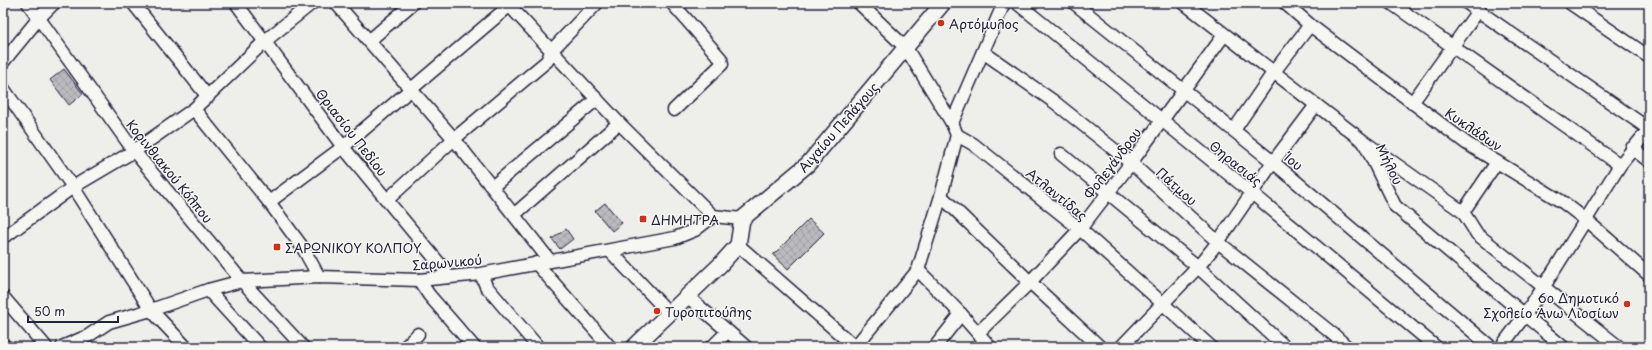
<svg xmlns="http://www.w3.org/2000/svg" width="1652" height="350" viewBox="0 0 1652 350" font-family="'Playpen Sans',sans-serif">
	<defs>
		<pattern id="building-cross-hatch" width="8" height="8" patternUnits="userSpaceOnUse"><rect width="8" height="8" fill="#bbbbbf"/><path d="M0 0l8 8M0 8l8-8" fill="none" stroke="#a0a0a5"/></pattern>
	</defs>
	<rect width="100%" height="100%" fill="#eeeeeb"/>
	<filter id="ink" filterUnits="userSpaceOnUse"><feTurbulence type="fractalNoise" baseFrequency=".025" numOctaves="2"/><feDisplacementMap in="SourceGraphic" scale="8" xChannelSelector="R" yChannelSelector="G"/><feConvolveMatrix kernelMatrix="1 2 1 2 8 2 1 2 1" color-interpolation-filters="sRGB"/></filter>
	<g filter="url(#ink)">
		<g fill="url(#building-cross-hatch)" stroke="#22223b">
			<path d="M64 69 83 94 69 105 50 80Z"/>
			<path d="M605 203 622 223 612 231 595 211Z"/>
			<path d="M809 219 824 233 788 269 773 255Z"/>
			<path d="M566 229 573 239 560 249 552 239Z"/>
		</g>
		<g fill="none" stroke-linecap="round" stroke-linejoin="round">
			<g stroke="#22223b" stroke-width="15">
				<g id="minor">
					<path d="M28 3 134 151 242 281 303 347"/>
					<path d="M133 3 208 97"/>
					<path d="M236 3 343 147 443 268 448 277"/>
					<path d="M336 3 454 139 550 261"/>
					<path d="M507 3 619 123 713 216"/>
					<path d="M672 3 721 59 722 64 674 110"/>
					<path d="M859 3 906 48 952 123 957 135 973 144 1080 229 1211 347"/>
					<path d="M1017 3 1252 193 1436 347"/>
					<path d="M1074 3 1273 162 1491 347"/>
					<path d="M1184 3 1363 141 1463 212 1477 234 1619 347"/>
					<path d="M1285 3 1310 25 1466 143 1564 203 1586 220 1649 275"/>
					<path d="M1391 3 1620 165"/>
					<path d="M1467 3 1649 129"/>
					<path d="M1570 3 1649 57"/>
					<path d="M370 40 413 3"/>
					<path d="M983 52 1053 101 1131 163 1218 242 1334 335 1347 347"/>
					<path d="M3 62 39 18 54 3"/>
					<path d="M3 88 73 187 151 310 186 347"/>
					<path d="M1412 103 1478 11"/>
					<path d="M194 109 269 202 303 248 319 277"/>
					<path d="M952 123 1004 3"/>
					<path d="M1234 130 1273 73 1310 25"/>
					<path d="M1364 142 1395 206 1563 347"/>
					<path d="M1632 148 1649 161"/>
					<path d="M1061 154 1198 267 1285 347"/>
					<path d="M492 187 597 99"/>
					<path d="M941 196 1030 282 1100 347"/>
					<path d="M388 199 454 139 547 61 552 50 597 3"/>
					<path d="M269 202 343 147 509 6"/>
					<path d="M1463 212 1497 162"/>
					<path d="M515 214 619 123"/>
					<path d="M7 235 73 187 134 151 194 109 265 41 312 3"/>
					<path d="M738 245 855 347"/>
					<path d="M610 251 669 313"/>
					<path d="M536 263 610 347"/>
					<path d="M918 270 961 314 990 347"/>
					<path d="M481 274 486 286 538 347"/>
					<path d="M419 280 429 295 474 347"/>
					<path d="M208 290 260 347"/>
					<path d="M687 296 746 347"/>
					<path d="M3 297 46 347"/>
					<path d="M978 333 1030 282 1080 229 1131 163 1224 35"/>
					<path d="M3 346 7 347"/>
					<path d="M62 347 88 336 109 322 151 310 208 290 242 281 319 277 419 280 481 274 675 238 695 230 713 216 742 219"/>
					<path d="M405 347 418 334"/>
					<path d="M712 347 727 332"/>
					<path d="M855 347 918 270 941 196 957 135"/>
					<path d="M935 347 961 314"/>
					<path d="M1121 347 1198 267 1218 242 1273 162 1316 105"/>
					<path d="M1501 347 1525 315 1543 288 1620 165 1649 129"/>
				</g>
			</g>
			<g stroke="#22223b" stroke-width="18">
				<path id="major" d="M634 347 720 265 738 245 742 219 808 164 943 3"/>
			</g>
			<use href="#minor" stroke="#f6f6f2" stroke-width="12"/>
			<use href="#major" stroke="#f6f6f2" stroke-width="15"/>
		</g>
	</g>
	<g fill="#c8321e" stroke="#f6f6f2" stroke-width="1.5">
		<circle cx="941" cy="23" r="4"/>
		<rect x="639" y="215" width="8" height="8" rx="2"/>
		<rect x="273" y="243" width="8" height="8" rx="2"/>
		<circle cx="1627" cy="304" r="4"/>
		<circle cx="657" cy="311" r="4"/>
	</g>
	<g text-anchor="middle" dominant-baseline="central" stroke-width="3" stroke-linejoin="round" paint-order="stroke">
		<g font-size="13" fill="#22223b" stroke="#f6f6f2" text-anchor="start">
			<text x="949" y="23">Αρτόμυλος</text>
			<text x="651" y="219">ΔΗΜΗΤΡΑ</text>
			<text x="285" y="247">ΣΑΡΩΝΙΚΟΥ ΚΟΛΠΟΥ</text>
			<text x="1619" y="297" text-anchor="end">6ο Δημοτικό<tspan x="1619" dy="15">Σχολείο Άνω Λιοσίων</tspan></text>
			<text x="665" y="311">Τυροπιτούλης</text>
		</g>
		<g font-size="13" fill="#22223b" stroke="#f6f6f2">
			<text transform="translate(838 127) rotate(-49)">Αιγαίου Πελάγους</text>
			<text transform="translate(1474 129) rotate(34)">Κυκλάδων</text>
			<text transform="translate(352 132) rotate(52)">Θριασίου Πεδίου</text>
			<text transform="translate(1294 161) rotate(40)">Ίου</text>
			<text transform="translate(1112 163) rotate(-53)">Φολεγάνδρου</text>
			<text transform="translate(1236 163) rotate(39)">Θηρασιάς</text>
			<text transform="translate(1390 164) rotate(64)">Μήλου</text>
			<text transform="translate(170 171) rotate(51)">Κορινθιακού Κόλπου</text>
			<text transform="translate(1177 186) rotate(42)">Πάτμου</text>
			<text transform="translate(1057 194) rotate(39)">Ατλαντίδας</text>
			<text transform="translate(447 262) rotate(-5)">Σαρωνικού</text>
		</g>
	</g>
	<rect width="1652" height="350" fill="none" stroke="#f6f6f2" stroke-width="16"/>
	<rect x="8" y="8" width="1636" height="334" fill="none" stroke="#22223b" stroke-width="1.5" filter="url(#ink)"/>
	<path d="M28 316v6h90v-6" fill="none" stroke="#22223b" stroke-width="2"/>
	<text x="34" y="316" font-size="12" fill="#22223b" stroke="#f6f6f2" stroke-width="3" paint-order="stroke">50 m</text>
</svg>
